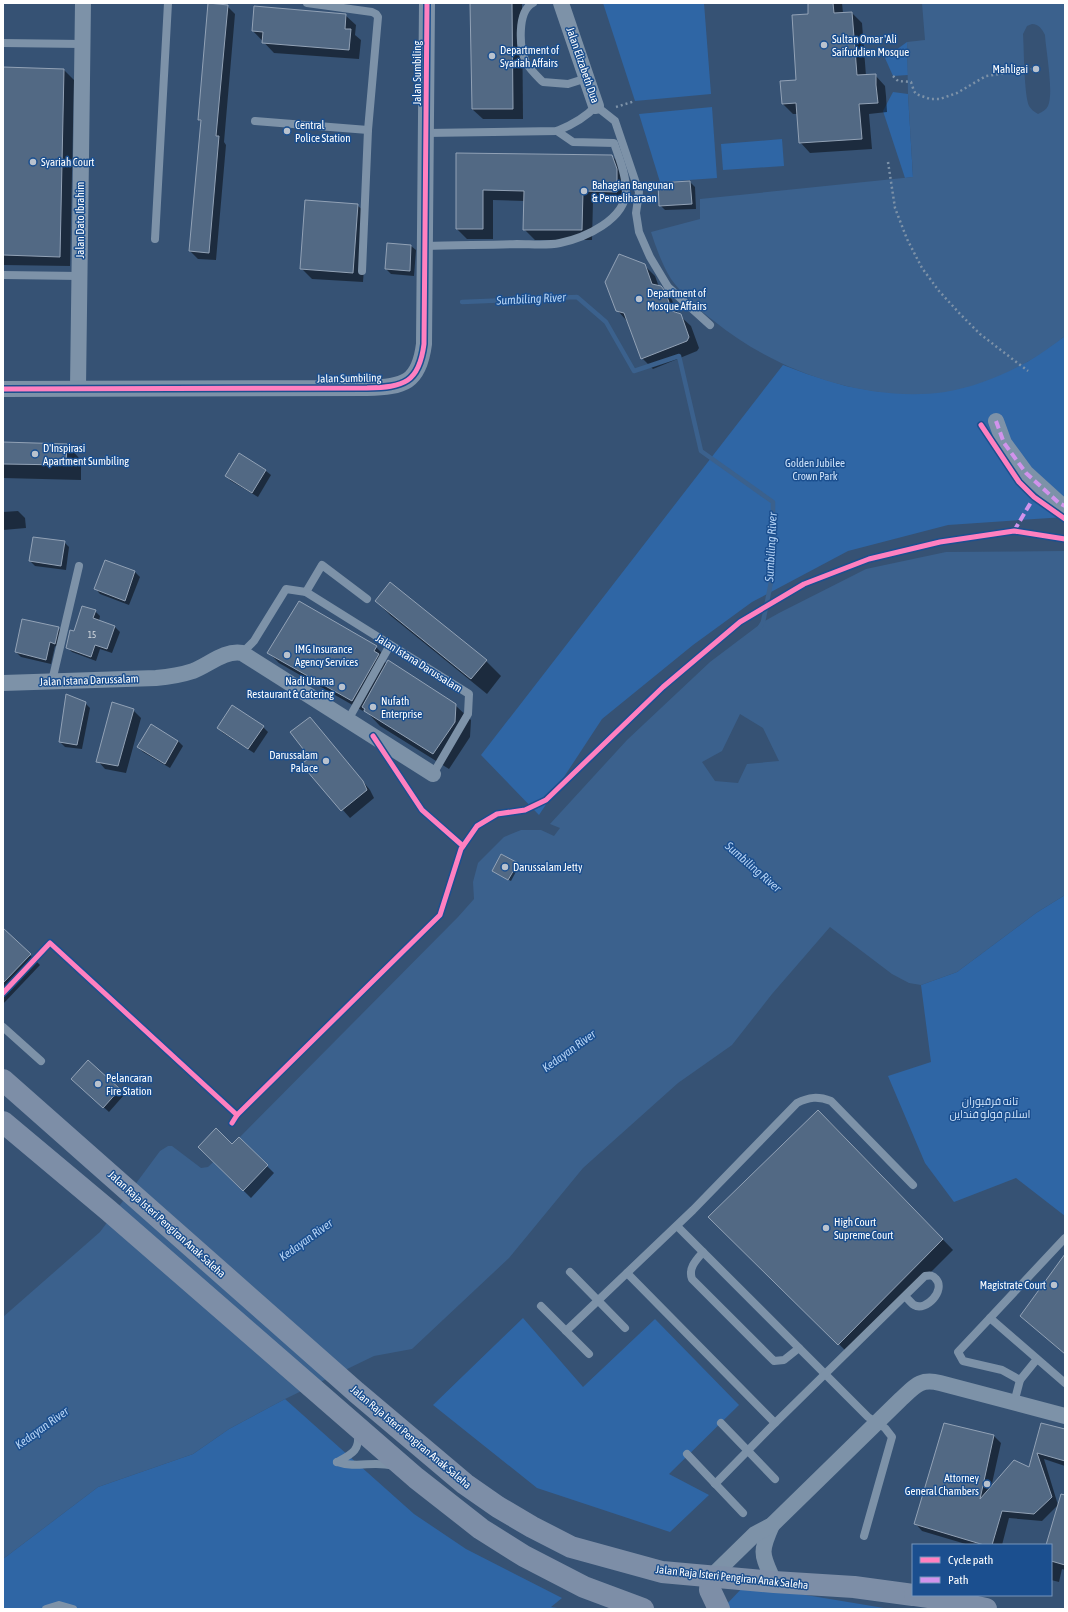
<svg xmlns="http://www.w3.org/2000/svg" width="1068" height="1612" viewBox="0 0 1068 1612" font-family="'Asap Condensed',Cairo,sans-serif">
	<rect width="100%" height="100%" fill="#365274"/>
	<g fill="#2f66a5">
		<path d="M603 3H704L711 94 635 101Z"/>
		<path d="M907 42 908 75 893 76 885 58Z"/>
		<path d="M893 92 908 94 913 177 905 178 883 111Z"/>
		<path d="M712 107 717 178 660 182 639 114Z"/>
		<path d="M782 139 784 166 723 170 721 144Z"/>
		<path d="M1065 336V517L948 525 848 551 752 602 693 645 602 719 539 815 481 755 783 365 807 374 846 386 875 391 916 394 1027 362Z"/>
		<path d="M1065 895V1216L1016 1178 954 1202 925 1163 888 1076 931 1062 921 985 957 972 1036 913Z"/>
		<path d="M523 1318 583 1387 655 1319 739 1405 669 1474 709 1495 670 1532 537 1488 433 1405Z"/>
		<path d="M285 1399 414 1514 466 1549 562 1598 551 1607 564 1609H3V1559L98 1487 193 1454 229 1429Z"/>
		<path d="M745 1585 890 1609 723 1608Z"/>
	</g>
	<g fill="#3b618d" fill-rule="evenodd">
		<path d="M922 3H1065V336C1053 345 1040 355 1027 362 1004 375 972 388 945 392 867 403 775 371 714 321 698 309 683 295 671 279 662 264 656 248 651 232L700 219V199L913 177 908 94 907 42 925 40ZM1032 24C1039 24 1042 29 1045 35 1046 51 1054 93 1048 106 1046 110 1042 112 1038 114 1034 112 1031 109 1029 106 1024 95 1024 48 1023 34L1027 26Z"/>
		<path d="M1065 551V895L1036 913 957 972 921 985 909 983 892 974 830 927 772 994 732 1045 678 1083 583 1168 509 1258 412 1349 374 1356 285 1399 229 1429 193 1454 98 1487 3 1559V1317L100 1232 160 1151 168 1146H172L201 1168 208 1167 239 1138 458 917 474 899 473 882 478 863 504 837 521 830H541L554 836 560 828 550 824 627 740 710 662 763 622 779 613 866 569 946 552ZM740 714 763 728 779 761 747 764 738 783 715 781 702 762 722 751Z"/>
	</g>
	<g fill="#0007">
		<path d="M471 3H522L523 119H483L472 109Z"/>
		<path d="M809 3H842L843 13H852L862 23 866 76 875 75 885 86 886 96 887 112 869 114 872 149 810 153 800 142 798 114H793L783 104 797 81 809 15Z"/>
		<path d="M227 6 235 14 224 142 226 145 216 260 198 259 190 251 202 122 199 120Z"/>
		<path d="M345 15 356 25 355 35 361 40 359 59 274 53 253 31Z"/>
		<path d="M3 68 64 70 74 80 70 266 3 265Z"/>
		<path d="M457 154 612 156 622 166 627 202 593 201 592 240H535L524 229 525 201 493 200V239H467L457 229Z"/>
		<path d="M690 182 695 187 696 209 665 210 660 205Z"/>
		<path d="M357 205 368 215 363 282 312 279 301 268Z"/>
		<path d="M388 244 411 246 416 250 414 276 391 274 386 269Z"/>
		<path d="M644 265 655 276 659 287 671 298 679 315 691 326 699 348 697 351 653 369 642 358 627 321 617 310Z"/>
		<path d="M3 443 66 444 81 460V480L3 478Z"/>
		<path d="M239 454 266 471 271 475 258 497 231 481 226 476Z"/>
		<path d="M18 511 25 518 26 528 3 530V512Z"/>
		<path d="M64 542 69 547 66 570 35 566 30 561Z"/>
		<path d="M106 561 135 572 140 577 129 605 100 594 96 589Z"/>
		<path d="M376 601 486 661 501 676 487 694 391 616Z"/>
		<path d="M95 611 100 616 99 621 115 627 120 632 112 653 100 649 96 661 72 652 67 647 74 632Z"/>
		<path d="M58 628 63 633 60 648 55 646 51 664 21 657 16 652Z"/>
		<path d="M376 647 386 657 384 661 387 664 455 705 471 720 470 737 449 769 380 726 364 709 363 711 279 663 269 653Z"/>
		<path d="M85 703 90 708 82 749 65 747 60 742Z"/>
		<path d="M133 710 141 718 126 773 105 769 98 761Z"/>
		<path d="M310 718 370 790 374 798 350 818 302 764 312 758Z"/>
		<path d="M263 727 268 732 254 753 223 733 218 728Z"/>
		<path d="M178 741 183 746 170 768 143 752 138 747Z"/>
		<path d="M517 864 519 866 511 881 496 873Z"/>
		<path d="M3 929 40 965 3 1004Z"/>
		<path d="M88 1062 124 1095 109 1112 78 1084Z"/>
		<path d="M829 1121 953 1250 849 1354 709 1217Z"/>
		<path d="M239 1138 274 1173 251 1198 199 1147 232 1145Z"/>
		<path d="M1065 1255V1354L1021 1316Z"/>
		<path d="M1041 1424 1065 1431V1466L1044 1459 1058 1505 1042 1521 1009 1518 1002 1545H969L922 1531 915 1523 994 1436 1001 1443 991 1488 1029 1468Z"/>
		<path d="M1065 1518V1570L1062 1569 1059 1582 1051 1580V1545H1047Z"/>
	</g>
	<g fill="none" stroke-linecap="round" stroke-linejoin="round">
		<path stroke="#3b618d" stroke-width="4.5" d="M462 302 577 297 606 322 634 371 679 356 701 451 773 502V572L763 622 760 627"/>
	</g>
	<g fill="#526984" stroke="#92a2b6">
		<path d="M208 3 228 5 216 136H219L209 253 189 251 201 120H198Z"/>
		<path d="M470 3H512L513 109H472Z"/>
		<path d="M808 3H833L834 13 852 12 857 75 876 74V85L878 103 859 104 862 139 799 143 796 103 782 104 780 81 796 80 792 15 808 14Z"/>
		<path d="M254 6 346 14 345 29H351L349 50 262 43 263 32 252 31Z"/>
		<path d="M3 67 64 69 60 257 3 255Z"/>
		<path d="M456 153 612 155 617 169V192L583 191 582 230H523L524 191 483 190V229H456Z"/>
		<path d="M690 181 692 204 659 206 658 183Z"/>
		<path d="M305 200 358 204 353 273 300 269Z"/>
		<path d="M387 243 411 245 410 271 385 269Z"/>
		<path d="M619 254 645 264 652 284 661 286 665 291 672 311 681 314 689 337 687 341 641 359 624 313 616 311 605 282Z"/>
		<path d="M3 442 67 444 66 465 3 464Z"/>
		<path d="M239 453 266 470 252 493 225 476Z"/>
		<path d="M33 537 65 541 61 566 29 561Z"/>
		<path d="M105 560 135 571 125 601 94 589Z"/>
		<path d="M390 582 487 660 471 679 375 601Z"/>
		<path d="M299 601 377 646 374 651 379 654 352 701 267 653Z"/>
		<path d="M82 606 96 610 93 618 115 626 107 649 95 645 91 657 66 648 70 630 74 631Z"/>
		<path d="M22 619 59 627 55 644 50 642 46 660 15 652Z"/>
		<path d="M388 660 456 704 455 722 433 754 364 711 365 709 362 707Z"/>
		<path d="M66 694 86 702 77 745 59 742Z"/>
		<path d="M112 702 134 709 118 766 96 762Z"/>
		<path d="M232 705 264 726 248 749 217 728Z"/>
		<path d="M310 717 363 781 367 790 341 811 301 764 310 758 290 732Z"/>
		<path d="M151 724 178 741 165 764 137 747Z"/>
		<path d="M501 854 518 863 508 880 492 871Z"/>
		<path d="M3 928 31 954 3 983Z"/>
		<path d="M88 1060 120 1089 103 1108 71 1079Z"/>
		<path d="M818 1110 943 1239 838 1345 708 1217Z"/>
		<path d="M216 1128 232 1144 239 1137 268 1165 243 1191 198 1147Z"/>
		<path d="M1065 1254V1354L1020 1316Z"/>
		<path d="M944 1423 994 1435 980 1499 1014 1460 1029 1467 1041 1423 1065 1429V1461L1037 1453 1052 1497 1034 1514 1002 1511 992 1545H984L914 1524Z"/>
		<path d="M1061 1494 1065 1495V1565L1051 1561V1545H1046Z"/>
	</g>
	<g fill="none" stroke-linecap="round" stroke-linejoin="round">
		<g stroke="#7d92a8" stroke-width="2.5" stroke-dasharray="2 3" stroke-linecap="butt">
			<path d="M893 76 898 81 911 82 914 91 916 94 930 99H940L957 93 986 76 1032 69"/>
			<path d="M616 107 635 101"/>
			<path d="M888 162 895 208 907 239 922 268 939 291 961 315 980 334 1028 371"/>
		</g>
		<g stroke="#7d92a8" stroke-width="8">
			<path d="M307 3 372 12 376 14 378 17 368 130 362 271"/>
			<path d="M533 3C517 11 519 48 526 62 530 70 537 76 543 82L568 84 587 78"/>
			<path d="M3 43 82 44"/>
			<path d="M255 121 368 130"/>
			<path d="M426 133 557 131C572 125 585 118 596 106L615 121 639 192 636 213 639 232 650 257 668 287 710 325"/>
			<path d="M155 239 168 3"/>
			<path d="M426 246C456 245 487 245 517 244 531 244 546 246 560 243 584 238 626 220 626 190 626 174 619 158 614 143L573 142 557 131"/>
			<path d="M3 275 80 276"/>
			<path d="M306 592 322 565 367 599"/>
			<path d="M242 653 254 641 286 589 306 592 469 694 468 714 433 774"/>
			<path d="M52 681 79 566"/>
			<path d="M348 720 390 645"/>
			<path d="M3 1027 41 1061"/>
			<path d="M677 1226 868 1417 885 1428 892 1437 864 1536"/>
			<path d="M703 1252C696 1260 688 1268 692 1279L774 1361 784 1360 799 1348"/>
			<path d="M570 1272 625 1328"/>
			<path d="M627 1273 775 1423"/>
			<path d="M541 1306 589 1354"/>
			<path d="M990 1318 1065 1238"/>
			<path d="M566 1331 693 1210 797 1103C809 1097 818 1096 831 1101L913 1185"/>
			<path d="M1037 1359 1020 1380 1002 1370 963 1361 958 1352 990 1318 1065 1383"/>
			<path d="M1014 1403 1020 1380"/>
			<path d="M721 1423 775 1479"/>
			<path d="M687 1454 743 1513"/>
			<path d="M337 1462C357 1469 374 1460 393 1466"/>
			<path d="M337 1462C352 1454 360 1451 358 1432"/>
			<path d="M715 1484 771 1427 925 1276C930 1275 933 1275 936 1279 946 1290 926 1312 914 1305 911 1303 908 1299 905 1296"/>
			<path d="M46 1609 59 1605 73 1609"/>
		</g>
		<g stroke="#7d92a8" stroke-width="16">
			<path d="M561 3 596 106"/>
			<path d="M78 388 83 3"/>
			<path d="M3 389 367 388C404 387 419 383 424 344L427 3"/>
			<path d="M996 421 1004 443 1026 473 1059 503 1065 506"/>
			<path d="M3 683 156 678C168 677 181 675 193 671 209 665 224 650 242 653L433 774"/>
			<path d="M772 1525C759 1554 762 1554 774 1582"/>
			<path d="M711 1577 755 1534 772 1525 901 1399C915 1386 920 1378 940 1383L1065 1416"/>
		</g>
		<g stroke="#7d8ea7" stroke-width="22">
			<path d="M3 1080 356 1392 465 1484 498 1507 532 1527 571 1547 662 1572 774 1582 854 1587 913 1595"/>
			<path d="M3 1122 108 1210 416 1478 481 1529 524 1556 584 1587 643 1609"/>
			<path d="M711 1577 710 1590 719 1609"/>
			<path d="M915 1595 936 1598 986 1609"/>
		</g>
		<g stroke="#d193ec" stroke-width="4" stroke-dasharray="8 4" stroke-linecap="butt">
			<path d="M996 421 1004 443 1026 473 1059 503 1065 506"/>
			<path d="M1014 531 1034 497"/>
		</g>
		<g stroke="#1b4f8f" stroke-width="8">
			<g id="cycleway">
				<path d="M3 389 367 388C404 387 419 383 424 344L427 3"/>
				<path d="M981 425 1019 482 1034 497 1065 519"/>
				<path d="M373 736 422 810 463 846"/>
				<path d="M3 993 50 943 237 1115"/>
				<path d="M232 1123 237 1115 440 915 461 849 477 826 497 814 525 810 546 800 663 687 740 622 804 584 869 559 940 542 1014 531 1065 539"/>
			</g>
		</g>
		<use href="#cycleway" stroke="#ff80c0" stroke-width="5"/>
	</g>
	<g fill="#b9c2ce" stroke="#1b4f8f" stroke-width="1.5">
		<circle cx="824" cy="45" r="4"/>
		<circle cx="492" cy="56" r="4"/>
		<circle cx="1036" cy="69" r="4"/>
		<circle cx="287" cy="131" r="4"/>
		<circle cx="33" cy="162" r="4"/>
		<circle cx="584" cy="191" r="4"/>
		<circle cx="639" cy="299" r="4"/>
		<circle cx="35" cy="454" r="4"/>
		<circle cx="287" cy="655" r="4"/>
		<circle cx="342" cy="687" r="4"/>
		<circle cx="373" cy="707" r="4"/>
		<circle cx="326" cy="761" r="4"/>
		<circle cx="505" cy="867" r="4"/>
		<circle cx="98" cy="1084" r="4"/>
		<circle cx="826" cy="1228" r="4"/>
		<circle cx="1054" cy="1285" r="4"/>
		<circle cx="987" cy="1484" r="4"/>
	</g>
	<g text-anchor="middle" dominant-baseline="central" stroke-width="3" stroke-linejoin="round" paint-order="stroke">
		<g font-size="9" fill="#d4dae0">
			<text x="92" y="635">15</text>
		</g>
		<g font-size="11" fill="#fff" stroke="#1b4f8f" text-anchor="start">
			<text x="832" y="39">Sultan Omar 'Ali<tspan x="832" dy="13">Saifuddien Mosque</tspan></text>
			<text x="500" y="50">Department of<tspan x="500" dy="13">Syariah Affairs</tspan></text>
			<text x="1028" y="69" text-anchor="end">Mahligai</text>
			<text x="295" y="125">Central<tspan x="295" dy="13">Police Station</tspan></text>
			<text x="41" y="162">Syariah Court</text>
			<text x="592" y="185">Bahagian Bangunan<tspan x="592" dy="13">&amp; Pemeliharaan</tspan></text>
			<text x="647" y="293">Department of<tspan x="647" dy="13">Mosque Affairs</tspan></text>
			<text x="43" y="448">D'Inspirasi<tspan x="43" dy="13">Apartment Sumbiling</tspan></text>
			<text x="295" y="649">IMG Insurance<tspan x="295" dy="13">Agency Services</tspan></text>
			<text x="334" y="681" text-anchor="end">Nadi Utama<tspan x="334" dy="13">Restaurant &amp; Catering</tspan></text>
			<text x="381" y="701">Nufath<tspan x="381" dy="13">Enterprise</tspan></text>
			<text x="318" y="755" text-anchor="end">Darussalam<tspan x="318" dy="13">Palace</tspan></text>
			<text x="513" y="867">Darussalam Jetty</text>
			<text x="106" y="1078">Pelancaran<tspan x="106" dy="13">Fire Station</tspan></text>
			<text x="834" y="1222">High Court<tspan x="834" dy="13">Supreme Court</tspan></text>
			<text x="1046" y="1285" text-anchor="end">Magistrate Court</text>
			<text x="979" y="1478" text-anchor="end">Attorney<tspan x="979" dy="13">General Chambers</tspan></text>
		</g>
		<g font-size="11" fill="#fff" stroke="#1b4f8f">
			<text transform="translate(583 65) rotate(71)">Jalan Elizabeth Dua</text>
			<text transform="translate(417 73) rotate(-90)">Jalan Sumbiling</text>
			<text transform="translate(80 220) rotate(-90)">Jalan Dato Ibrahim</text>
			<text transform="translate(349 378) rotate(-1)">Jalan Sumbiling</text>
			<text transform="translate(419 663) rotate(32)">Jalan Istana Darussalam</text>
			<text transform="translate(89 680) rotate(-2)">Jalan Istana Darussalam</text>
			<text transform="translate(167 1224) rotate(42)">Jalan Raja Isteri Pengiran Anak Saleha</text>
			<text transform="translate(411 1437) rotate(40)">Jalan Raja Isteri Pengiran Anak Saleha</text>
			<text transform="translate(732 1577) rotate(6)">Jalan Raja Isteri Pengiran Anak Saleha</text>
		</g>
		<g font-size="11" fill="#cfe3fa" stroke="#1b4f8f">
			<text x="815" y="463">Golden Jubilee<tspan x="815" dy="13">Crown Park</tspan></text>
			<text x="990" y="1101">تانه فرقبوران<tspan x="990" dy="13">اسلام فولو فنداين</tspan></text>
		</g>
		<g font-size="12" font-style="italic" fill="#b5d3f5" stroke="#1b4f8f">
			<text transform="translate(531 299) rotate(-3)">Sumbiling River</text>
			<text transform="translate(771 547) rotate(-87)">Sumbiling River</text>
			<text transform="translate(753 867) rotate(41)">Sumbiling River</text>
			<text transform="translate(569 1051) rotate(-36)">Kedayan River</text>
			<text transform="translate(306 1240) rotate(-36)">Kedayan River</text>
			<text transform="translate(42 1428) rotate(-36)">Kedayan River</text>
		</g>
	</g>
	<rect width="1068" height="1612" fill="none" stroke="#ffffff" stroke-width="8"/>
	<rect x="912" y="1544" width="140" height="52" fill="#1b4f8f" stroke="#7695bc"/>
	<rect x="920" y="1557" width="20" height="6" fill="#ff80c0" stroke="#7695bc"/>
	<text x="948" y="1564" font-size="12" fill="#ffffff">Cycle path</text>
	<rect x="920" y="1577" width="20" height="6" fill="#d193ec" stroke="#7695bc"/>
	<text x="948" y="1584" font-size="12" fill="#ffffff">Path</text>
</svg>
